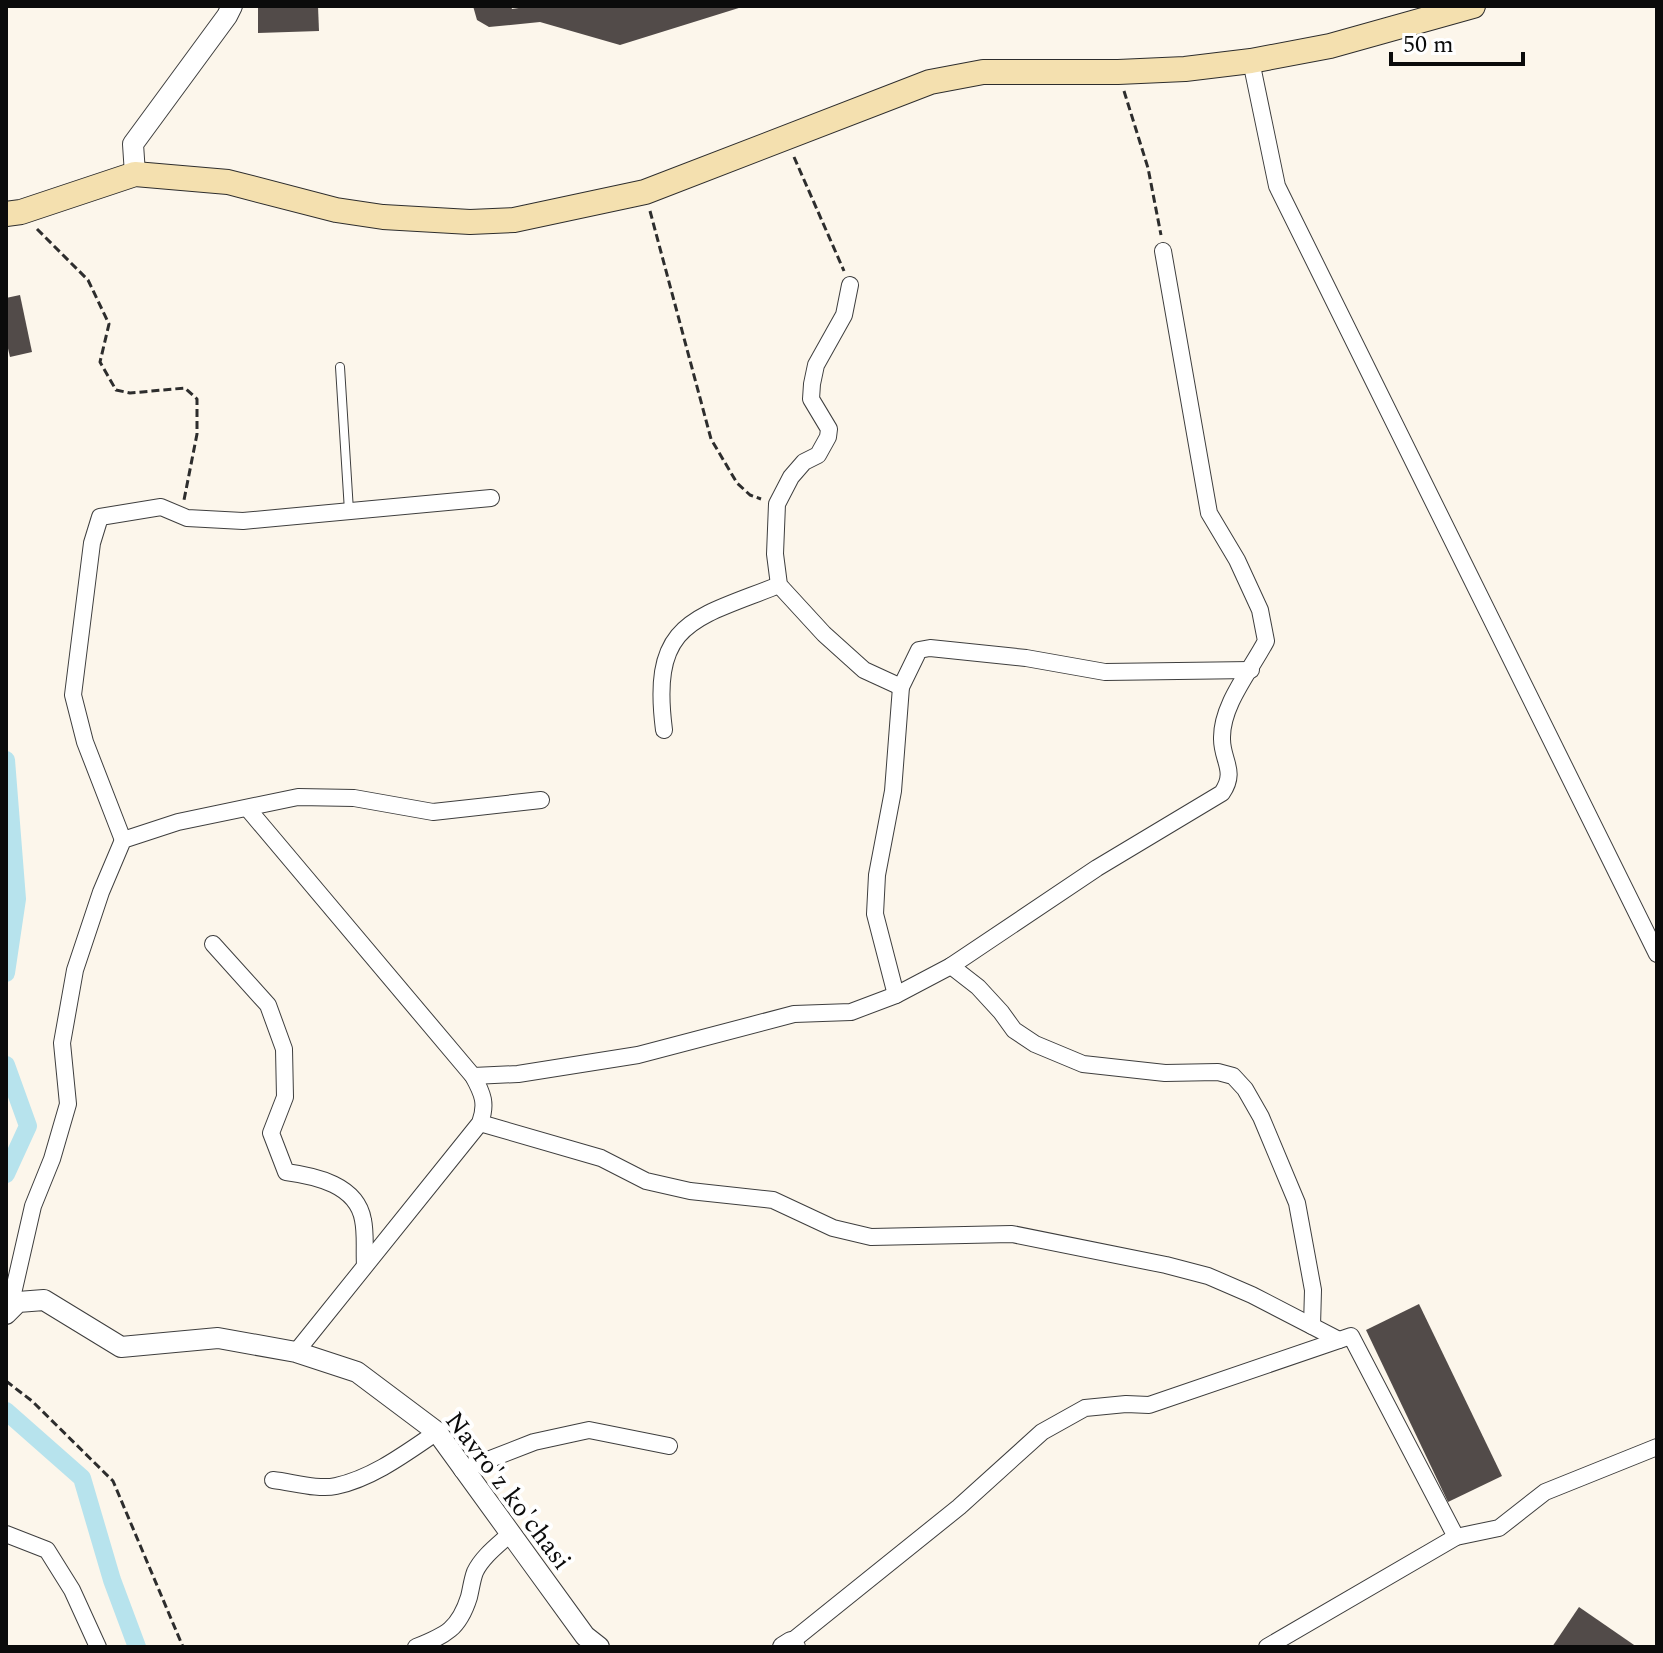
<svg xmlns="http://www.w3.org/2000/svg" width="1663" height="1653" viewBox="0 0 1663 1653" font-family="Spectral,serif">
	<rect width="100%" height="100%" fill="#fcf6eb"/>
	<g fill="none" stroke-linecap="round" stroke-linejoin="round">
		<g stroke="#b7e3ed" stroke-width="18">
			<path d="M6 760 17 899 6 973"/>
			<path d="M6 1065 28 1126 6 1174"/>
			<path d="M6 1411 82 1478 112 1580 137 1647"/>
		</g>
	</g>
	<g fill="#524b49">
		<path d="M318 6 319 31 258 33V7Z"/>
		<path d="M473 6H511L512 9 532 6 742 7 620 45 540 22 489 27 477 20Z"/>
		<path d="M20 295 32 352 10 357 6 340V298Z"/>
		<path d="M1419 1304 1502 1476 1448 1502 1366 1330Z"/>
		<path d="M1579 1607 1637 1647H1552Z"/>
	</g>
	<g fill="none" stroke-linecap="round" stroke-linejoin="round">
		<g stroke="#3e3e3e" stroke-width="10">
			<path id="service" d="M340 367 349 511"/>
		</g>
		<g stroke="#3e3e3e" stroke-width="18">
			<g id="minor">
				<path d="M1251 61 1277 186 1657 954"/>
				<path d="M850 285 844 315 816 365 812 384 811 399 829 429 828 437 818 455 804 462 791 477 777 504 775 554 779 585 824 634 864 670 901 687"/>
				<path d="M664 730C650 621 694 619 779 585"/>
				<path d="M248 809 473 1076C483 1094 487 1104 480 1123L296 1352"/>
				<path d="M123 840 85 742 73 695 92 543 100 517 161 507 187 518 243 521 491 498"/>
				<path d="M213 944 268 1005 284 1049 285 1097 271 1133 286 1172C316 1176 357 1185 363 1220 366 1234 364 1250 365 1265"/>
				<path d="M951 966 978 987 1001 1012 1014 1030 1035 1044 1083 1064 1165 1073 1218 1072 1233 1076 1245 1089 1261 1117 1297 1203 1313 1290 1312 1326"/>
				<path d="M896 995 875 914 877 875 893 791 901 687 919 650 930 648 1026 658 1105 672 1251 670"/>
				<path d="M473 1076 518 1074 638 1055 794 1014 851 1012 896 995 951 966 1097 868 1222 793C1237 771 1222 761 1222 739 1221 705 1251 670 1266 641L1260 610 1237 560 1209 513 1163 251"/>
				<path d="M480 1123 601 1158 646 1181 690 1191 773 1200 833 1228 871 1237 1012 1234 1166 1265 1208 1276 1252 1295 1339 1340"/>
				<path d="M9 1311 33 1206 52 1159 68 1104 62 1043 75 970 101 892 123 840 178 822 298 797 354 798 433 812 541 800"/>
				<path d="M462 1470 534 1442 589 1430 669 1446"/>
				<path d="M273 1480C292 1482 318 1490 336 1486 373 1478 406 1453 437 1432"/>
				<path d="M6 1534 47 1550 72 1590 98 1647"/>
				<path d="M791 1642 959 1507 1042 1432 1085 1408 1126 1404 1149 1405 1351 1336 1456 1537"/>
				<path d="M416 1647C446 1635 459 1629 469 1597 471 1589 472 1580 475 1572 482 1557 498 1545 510 1534"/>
				<path d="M1267 1647 1456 1537 1499 1528 1545 1492 1657 1447"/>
			</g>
		</g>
		<g stroke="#3e3e3e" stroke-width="22">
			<g id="tertiary">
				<path d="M135 174 133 144 227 16 232 6"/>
				<path d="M6 1314 18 1302 44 1300 121 1347 218 1338 296 1352 357 1372 437 1432 585 1636 599 1647"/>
				<path d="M783 1647 791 1642 795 1647"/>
			</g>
		</g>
		<g stroke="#2d2d2d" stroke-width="26">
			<path id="secondary" d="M6 214 21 212 135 174 228 182 336 210 383 217 470 222 514 220 645 192 930 82 983 72H1118L1185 69 1251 61 1330 46 1473 6"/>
		</g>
		<g stroke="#2d2d2d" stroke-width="3" stroke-dasharray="8 4" stroke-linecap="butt">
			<path d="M1124 91 1148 168 1161 235"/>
			<path d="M794 157 844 271"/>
			<path d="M650 211 711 439 737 483 750 495 761 499"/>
			<path d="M37 229 88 280 109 324 100 362 116 390 130 393 185 388 197 399V434L184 500"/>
			<path d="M6 1381 32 1401 113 1481 183 1647"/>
		</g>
		<use href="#service" stroke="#fff" stroke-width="8"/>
		<use href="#minor" stroke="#fff" stroke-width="16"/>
		<use href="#tertiary" stroke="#fff" stroke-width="20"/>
		<use href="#secondary" stroke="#f4e0af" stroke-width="24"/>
	</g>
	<g text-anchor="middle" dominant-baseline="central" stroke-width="8" stroke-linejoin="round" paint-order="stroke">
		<g font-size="26" fill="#0b0b0b" stroke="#fff">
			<text transform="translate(508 1491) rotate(53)">Navro'z ko'chasi</text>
		</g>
	</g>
	<rect width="1663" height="1653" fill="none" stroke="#0b0b0b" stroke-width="16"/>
	<path d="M1391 52v12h132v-12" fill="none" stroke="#0b0b0b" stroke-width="4"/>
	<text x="1403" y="52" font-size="24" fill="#0b0b0b" stroke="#ffffff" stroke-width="6" paint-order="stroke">50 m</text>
</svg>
